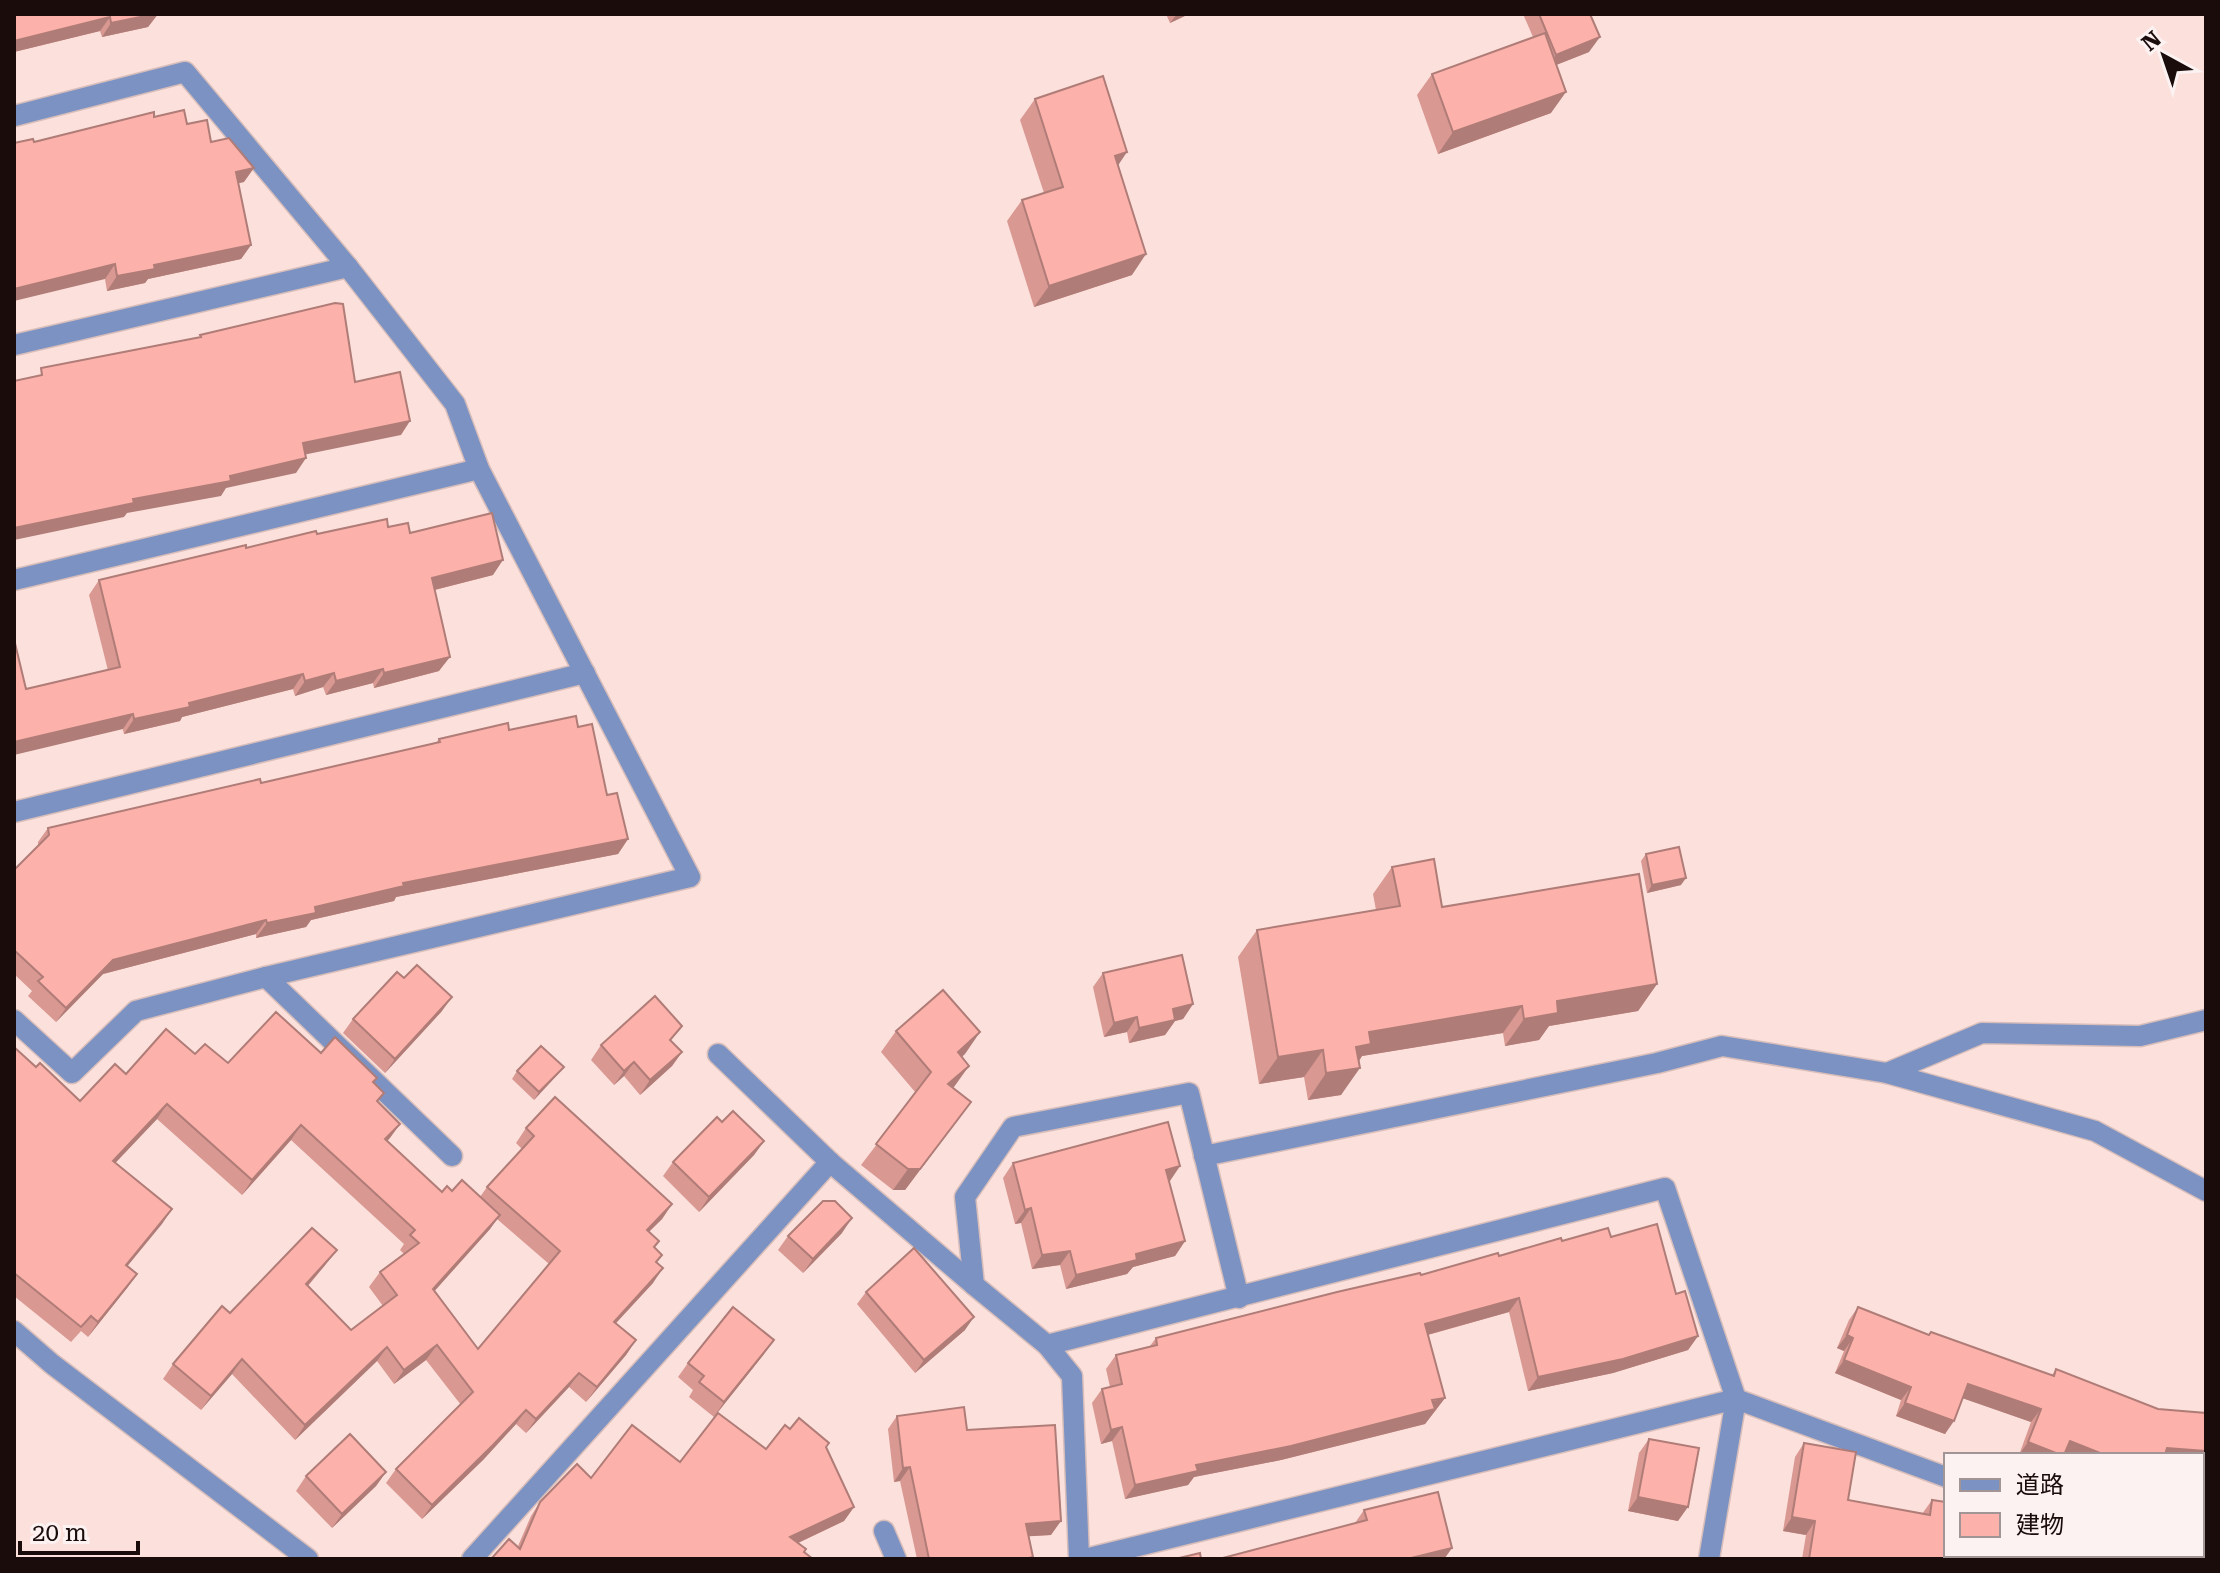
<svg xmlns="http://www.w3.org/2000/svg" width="2220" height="1573" viewBox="0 0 2220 1573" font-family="'Roboto Serif','Noto Sans JP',serif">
	<rect width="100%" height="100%" fill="#fce0dc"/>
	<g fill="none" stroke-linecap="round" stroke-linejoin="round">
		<g stroke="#d8beba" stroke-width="23">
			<g id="minor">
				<path d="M14 116 185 72 348 267 455 404 479 469 690 877 266 977 136 1011 72 1073 14 1020"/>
				<path d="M14 345 348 267"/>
				<path d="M14 580 479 469"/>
				<path d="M14 812 585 673"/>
				<path d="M266 977 452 1156"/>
				<path d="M718 1054 830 1162 974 1285"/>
				<path d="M1887 1073 1982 1033 2140 1036 2206 1020"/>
				<path d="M1204 1156 1657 1063 1722 1046 1887 1073 2095 1131 2206 1191"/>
				<path d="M14 1331 52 1364 308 1559"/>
				<path d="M1047 1345 974 1285 965 1197 1013 1127 1189 1093 1239 1298"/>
				<path d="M884 1531 896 1559"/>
				<path d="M472 1559 830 1162"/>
				<path d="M1079 1559 1072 1376 1047 1345 1665 1188 1736 1399 1709 1559"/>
				<path d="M1085 1559 1736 1399 1946 1477"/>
				<path d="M2086 1559V1555"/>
			</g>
		</g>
		<use href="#minor" stroke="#7c92c3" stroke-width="20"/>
	</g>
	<g fill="#d99892" fill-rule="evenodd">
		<path d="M14 14H158L148 27 102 37 100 31 14 52Z"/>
		<path d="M1166 14H1189L1170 23Z"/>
		<path d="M1523 14H1590L1589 52 1556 65 1551 113 1438 154 1417 95 1432 74 1533 37Z"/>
		<path d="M1035 99 1118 166 1132 275 1034 307 1007 221 1022 200 1044 193 1020 120Z"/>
		<path d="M154 117 187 124 211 142 244 182 238 183 251 245 241 259 148 279 145 283 107 291 105 279 34 142Z"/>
		<path d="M388 527 410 533 493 575 435 590 439 671 374 688 373 683 326 695 323 687 295 696 293 689 182 717 180 721 124 734 89 595 99 580 246 548 317 534Z"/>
		<path d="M578 727 607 795 628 839 618 854 396 897 394 901 311 920 306 927 256 938V934L103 974 56 1022 28 996 32 991 14 974V870L38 846V842L48 828 261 783 436 743 439 739 509 730Z"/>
		<path d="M1646 854 1681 885 1647 893 1641 861Z"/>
		<path d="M1392 867 1442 907 1657 984 1638 1011 1549 1026 1539 1040 1505 1046 1503 1033 1362 1056 1341 1095 1308 1100 1304 1077 1259 1084 1238 957 1257 930 1376 910 1373 894Z"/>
		<path d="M1103 973 1193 1004 1183 1019 1175 1021 1165 1035 1129 1043 1127 1032 1104 1037 1093 987Z"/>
		<path d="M404 978 442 1011 385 1073 343 1033 353 1019Z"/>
		<path d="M896 1031 980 1032 962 1057 953 1088 971 1102 905 1190H893L861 1165 916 1093 881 1052Z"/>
		<path d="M671 1041 682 1052 672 1066 640 1095 624 1076 614 1085 591 1060 601 1045Z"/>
		<path d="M14 1047 36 1067 80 1101 126 1074 195 1054 228 1063 321 1053 377 1078 373 1083 378 1102 400 1124 387 1141 442 1192 452 1191 480 1197 487 1187 522 1149 516 1143 526 1128 672 1204 662 1219 649 1232 654 1248 657 1262 653 1283 616 1323 636 1340 626 1355 586 1402 569 1387 526 1433 516 1424 483 1460 422 1519 386 1483 396 1469 461 1405 426 1360 394 1384 377 1361 295 1440 232 1374 201 1410 163 1379 173 1364 230 1313 326 1264 308 1286 351 1330 383 1306 369 1287 380 1272 404 1254 400 1250 404 1244 291 1140 242 1195 157 1119 115 1163 172 1209 127 1266 137 1274 127 1288 88 1337 81 1331 71 1342 14 1296ZM497 1219 549 1264 478 1349 434 1291 490 1229Z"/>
		<path d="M517 1071 558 1074 534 1100 512 1079Z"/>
		<path d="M722 1122 764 1141 754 1155 699 1212 663 1176 673 1162Z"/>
		<path d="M1013 1163 1180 1166 1169 1181 1185 1241 1175 1256 1133 1267 1127 1274 1066 1289 1060 1265 1032 1269 1021 1223 1015 1224 1003 1178Z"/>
		<path d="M842 1233 803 1273 778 1250 788 1236Z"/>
		<path d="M1611 1237 1676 1294 1698 1336 1688 1350 1613 1373 1528 1391 1509 1312 1428 1335 1445 1398 1425 1424 1281 1460 1194 1477 1188 1485 1125 1499 1112 1441 1101 1444 1092 1403 1102 1389 1110 1387 1106 1369 1116 1355 1150 1346 1156 1338 1562 1241Z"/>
		<path d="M866 1292 965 1330 915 1373 857 1304Z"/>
		<path d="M1858 1307 1928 1335 1931 1332 2052 1375 2056 1369 2158 1409 2206 1413V1465H2202V1455H2019L2031 1422 1963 1398 1945 1434 1896 1416 1901 1400 1835 1373 1844 1351 1837 1348 1849 1320Z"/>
		<path d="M764 1354 714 1417 689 1397 693 1390 678 1377 688 1363Z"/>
		<path d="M897 1416 967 1430 1051 1535 1029 1536 1032 1559H917L900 1481 894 1482 888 1429Z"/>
		<path d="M790 1429 826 1448 854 1507 844 1521 798 1543 804 1552 491 1559 518 1546 531 1516 540 1502 591 1478 766 1449Z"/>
		<path d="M1649 1439 1678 1521 1628 1511 1639 1453Z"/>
		<path d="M1804 1443 1848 1500 1922 1514 1932 1500 1946 1555 2075 1559H1802L1806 1535 1783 1531 1795 1457Z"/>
		<path d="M386 1472 376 1486 332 1528 296 1491 306 1476Z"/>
		<path d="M1364 1510 1452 1548 1444 1559H1219L1355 1523Z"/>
	</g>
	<g fill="#b07c77">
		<path d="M158 14 148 27 102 37 111 23Z"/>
		<path d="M1177 14H1189L1170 23Z"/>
		<path d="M110 17 100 31 14 52V41Z"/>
		<path d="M1600 37 1589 52 1546 69 1556 55Z"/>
		<path d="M1566 92 1551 113 1438 154 1453 132Z"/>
		<path d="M1127 152 1113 173 1115 156Z"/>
		<path d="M254 168 244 182 226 186 236 172Z"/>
		<path d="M251 245 241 259 148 279 145 283 107 291 117 276 154 265Z"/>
		<path d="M1146 254 1132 275 1034 307 1049 286Z"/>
		<path d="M115 264 105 279 14 301V289Z"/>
		<path d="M410 421 401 435 293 457 303 443Z"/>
		<path d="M306 458 296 473 226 488 221 496 127 513 124 517 14 540V528L230 476Z"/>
		<path d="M503 560 493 575 422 593 432 578Z"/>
		<path d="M450 657 439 671 374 688 384 673Z"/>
		<path d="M383 669 373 683 326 695 336 681Z"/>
		<path d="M334 673 323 687 295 696 305 681Z"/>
		<path d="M303 674 293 689 182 717 180 721 124 734 134 719 189 703Z"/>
		<path d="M133 714 123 729 14 755V742Z"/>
		<path d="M628 839 618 854 396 897 394 901 311 920 306 927 256 938 267 923 315 907 403 883Z"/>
		<path d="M1686 878 1681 885 1647 893 1652 885Z"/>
		<path d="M266 920 256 934 103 974 56 1022 66 1008 113 960Z"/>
		<path d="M1657 984 1638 1011 1549 1026 1539 1040 1505 1046 1524 1019 1557 1001Z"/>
		<path d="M452 997 442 1011 385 1073 395 1059Z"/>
		<path d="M1193 1004 1183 1019 1175 1021 1165 1035 1129 1043 1139 1028 1173 1009Z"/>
		<path d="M1522 1006 1503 1033 1362 1056 1353 1069 1360 1068 1341 1095 1308 1100 1326 1073 1356 1047 1369 1032Z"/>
		<path d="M1137 1017 1127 1032 1104 1037 1114 1023Z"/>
		<path d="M980 1032 965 1054 943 1074 958 1052Z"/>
		<path d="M1323 1050 1304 1077 1259 1084 1278 1057Z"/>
		<path d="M682 1052 672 1066 640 1095 650 1080Z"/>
		<path d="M634 1062 624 1076 614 1085 624 1071Z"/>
		<path d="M969 1066 954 1087 933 1105 948 1084Z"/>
		<path d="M564 1067 558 1074 534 1100 539 1092Z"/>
		<path d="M971 1102 905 1190H893L908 1169Z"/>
		<path d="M167 1104 157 1119 103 1176 113 1161Z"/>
		<path d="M400 1124 390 1138 375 1154 385 1139Z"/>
		<path d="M301 1125 291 1140 242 1195 252 1180Z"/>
		<path d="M764 1141 754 1155 699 1212 709 1197Z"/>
		<path d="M1180 1166 1170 1181 1156 1184 1166 1170Z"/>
		<path d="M672 1204 662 1219 636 1244 647 1230Z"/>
		<path d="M1031 1208 1021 1223 1015 1224 1025 1210Z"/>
		<path d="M172 1209 162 1224 116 1280 126 1265Z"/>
		<path d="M500 1215 490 1229 423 1304 433 1289Z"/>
		<path d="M852 1218 842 1233 803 1273 813 1259Z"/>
		<path d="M1185 1241 1175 1256 1133 1267 1127 1274 1066 1289 1076 1275 1136 1254Z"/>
		<path d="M337 1250 326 1264 296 1299 306 1284Z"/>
		<path d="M1070 1251 1060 1265 1032 1269 1042 1255Z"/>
		<path d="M663 1268 653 1283 604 1336 614 1322Z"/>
		<path d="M137 1274 127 1288 88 1337 98 1322Z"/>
		<path d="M1519 1298 1509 1312 1416 1338 1425 1324Z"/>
		<path d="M974 1317 965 1330 915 1373 924 1360Z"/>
		<path d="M1847 1335 1853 1338 1844 1351 1837 1348Z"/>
		<path d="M1698 1336 1688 1350 1613 1373 1528 1391 1538 1377Z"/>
		<path d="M636 1340 626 1355 586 1402 597 1387Z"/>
		<path d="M774 1340 764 1354 714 1417 724 1402Z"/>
		<path d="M437 1345 426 1360 394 1384 404 1370Z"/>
		<path d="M387 1347 377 1361 295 1440 305 1425Z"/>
		<path d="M242 1359 232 1374 201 1410 211 1396Z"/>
		<path d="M1844 1360 1911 1387 1901 1400 1835 1373Z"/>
		<path d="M579 1373 569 1387 526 1433 536 1419Z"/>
		<path d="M1968 1384 2041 1409 2031 1422 1959 1397Z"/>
		<path d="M1445 1398 1425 1424 1281 1460 1194 1477 1188 1485 1125 1499 1135 1485 1196 1465Z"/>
		<path d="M1905 1403 1954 1421 1945 1434 1896 1416Z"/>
		<path d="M526 1410 516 1424 483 1460 422 1519 432 1505Z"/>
		<path d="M1122 1427 1112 1441 1101 1444 1111 1430Z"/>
		<path d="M2070 1441 2105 1455H2061Z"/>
		<path d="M2028 1442 2061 1455H2019Z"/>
		<path d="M2167 1448 2206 1451V1465H2202V1455H2162Z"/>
		<path d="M910 1467 900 1481 894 1482 903 1468Z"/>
		<path d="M386 1472 376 1486 332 1528 342 1514Z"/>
		<path d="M1638 1497 1688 1507 1678 1521 1628 1511Z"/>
		<path d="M854 1507 844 1521 781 1551 790 1537Z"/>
		<path d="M1792 1517 1815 1521 1806 1535 1783 1531Z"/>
		<path d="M1061 1521 1051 1535 1017 1537 1026 1524Z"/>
		<path d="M1452 1548 1444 1559H1407Z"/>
	</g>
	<g fill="#fcb1aa" stroke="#b07c77" stroke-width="2">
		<path d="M14 14H155L111 23 110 17 14 41Z"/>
		<path d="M1539 14H1590L1600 37 1556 55Z"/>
		<path d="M1545 33 1566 92 1453 132 1432 74Z"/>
		<path d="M1103 76 1127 152 1115 156 1146 254 1049 286 1022 200 1063 187 1035 99Z"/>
		<path d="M184 110 187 124 207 120 211 142 229 138 254 168 236 172 251 245 154 265 155 269 117 276 115 264 14 289V143L33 139 34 142 154 112V117Z"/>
		<path d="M335 303 343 304 355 382 400 372 410 421 303 443 306 458 230 476 231 481 133 499 134 503 14 528V381L42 375 41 368 201 337 200 335Z"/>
		<path d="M492 513 503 560 432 578 450 657 384 673 383 669 336 681 334 673 305 681 303 674 189 703 190 707 134 719 133 714 14 742V639L26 689 120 667 99 580 246 545V548L316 531 317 534 387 519 388 527 408 523 410 533Z"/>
		<path d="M576 716 578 727 592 724 607 795 617 793 628 839 403 883 404 886 315 907 316 913 267 923 266 920 113 960 66 1008 38 981 43 977 14 950V870L49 835 48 828 260 779 261 783 440 742 439 739 508 723 509 730Z"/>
		<path d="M1679 847 1686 878 1652 885 1646 854Z"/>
		<path d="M1434 859 1442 907 1639 874 1657 984 1557 1001 1558 1013 1524 1019 1522 1006 1369 1032 1371 1044 1356 1047 1360 1068 1326 1073 1323 1050 1278 1057 1257 930 1400 906 1392 867Z"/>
		<path d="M1182 955 1193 1004 1173 1009 1175 1020 1139 1028 1137 1017 1114 1023 1103 973Z"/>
		<path d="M417 965 452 997 395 1059 353 1019 397 972 404 978Z"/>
		<path d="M943 990 980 1032 958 1052 969 1066 948 1084 971 1102 920 1169H908L876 1144 931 1072 896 1031Z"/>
		<path d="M655 996 682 1026 670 1040 682 1052 650 1080 634 1062 624 1071 601 1045Z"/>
		<path d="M276 1012 321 1053 335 1037 377 1078 373 1082 384 1093 377 1101 400 1124 385 1139 442 1192 447 1186 452 1191 462 1180 500 1215 433 1289 478 1349 560 1251 487 1187 534 1136 526 1128 555 1097 672 1204 647 1230 659 1241 654 1247 662 1255 656 1262 663 1268 614 1322 636 1340 597 1387 579 1373 536 1419 526 1410 493 1445 432 1505 396 1469 473 1392 437 1345 404 1370 387 1347 305 1425 242 1359 211 1396 173 1364 222 1306 230 1313 312 1228 337 1250 306 1284 351 1330 397 1295 380 1272 419 1243 410 1235 415 1230 301 1125 252 1180 167 1104 113 1161 172 1209 126 1265 137 1274 98 1322 91 1316 81 1327 14 1273V1047L36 1067 40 1063 80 1101 115 1064 126 1074 166 1029 195 1054 205 1044 228 1063Z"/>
		<path d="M541 1046 564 1067 539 1092 517 1071Z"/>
		<path d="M733 1111 764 1141 709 1197 673 1162 717 1117 722 1122Z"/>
		<path d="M1168 1122 1180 1166 1166 1170 1185 1241 1136 1254 1137 1260 1076 1275 1070 1251 1042 1255 1031 1208 1025 1210 1013 1163Z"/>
		<path d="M823 1201H835L852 1218 813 1259 788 1236Z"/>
		<path d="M1657 1224 1676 1294 1685 1291 1698 1336 1623 1359 1538 1377 1519 1298 1425 1324 1445 1398 1432 1400 1435 1409 1291 1446 1196 1465 1198 1471 1135 1485 1122 1427 1111 1430 1102 1389 1122 1384 1116 1355 1157 1345 1156 1338 1337 1292 1420 1273 1421 1275 1498 1253 1499 1256 1561 1238 1562 1241 1608 1228 1611 1237Z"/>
		<path d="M914 1248 974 1317 924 1360 866 1292Z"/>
		<path d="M733 1307 774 1340 724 1402 699 1382 704 1376 688 1363Z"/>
		<path d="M1858 1307 1929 1335 1931 1332 2054 1376 2056 1369 2158 1409 2206 1413V1451L2167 1448 2165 1455H2105L2070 1441 2064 1455H2061L2028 1442 2041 1409 1968 1384 1954 1421 1905 1403 1911 1387 1844 1360 1853 1338 1847 1335Z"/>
		<path d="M964 1407 967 1430 1055 1425 1061 1521 1026 1524 1033 1557 1025 1559H929L910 1467 903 1468 897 1416Z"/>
		<path d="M718 1413 766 1449 785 1425 790 1429 799 1418 829 1443 826 1447 854 1507 790 1537 806 1549 804 1552 813 1559H491L509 1539 520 1549 540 1502 577 1464 591 1478 632 1425 680 1462Z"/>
		<path d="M350 1434 386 1472 342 1514 306 1476Z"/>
		<path d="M1649 1439 1699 1448 1688 1507 1638 1497Z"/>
		<path d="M1804 1443 1856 1452 1848 1500 1930 1515 1932 1500 1946 1502V1555H2076L2075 1559H1809L1815 1521 1792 1517Z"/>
		<path d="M1438 1492 1452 1548 1407 1559H1219L1367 1520 1364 1510Z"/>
		<path d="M1200 1553 1201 1559H1175Z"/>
	</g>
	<rect width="2220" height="1573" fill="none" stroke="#1a0c0a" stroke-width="32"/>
	<rect x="1944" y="1453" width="260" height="104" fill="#fbf2f1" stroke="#a19695" stroke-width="2"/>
	<rect x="1960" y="1479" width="40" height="12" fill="#7c92c3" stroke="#a19695" stroke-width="2"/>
	<text x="2016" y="1493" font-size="24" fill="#1a0c0a">道路</text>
	<rect x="1960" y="1513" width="40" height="24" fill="#fcb1aa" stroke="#a19695" stroke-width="2"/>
	<text x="2016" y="1533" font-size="24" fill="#1a0c0a">建物</text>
	<g transform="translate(2164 56) rotate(320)" stroke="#fbf2f1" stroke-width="6" paint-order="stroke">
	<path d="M0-6L14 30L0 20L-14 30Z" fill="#1a0c0a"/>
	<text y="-12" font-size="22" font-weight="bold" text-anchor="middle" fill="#1a0c0a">N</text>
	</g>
	<path d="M20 1541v12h118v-12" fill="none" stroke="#1a0c0a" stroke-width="4"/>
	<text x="32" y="1541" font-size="24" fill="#1a0c0a" stroke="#fbf2f1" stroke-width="6" paint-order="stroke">20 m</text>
</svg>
